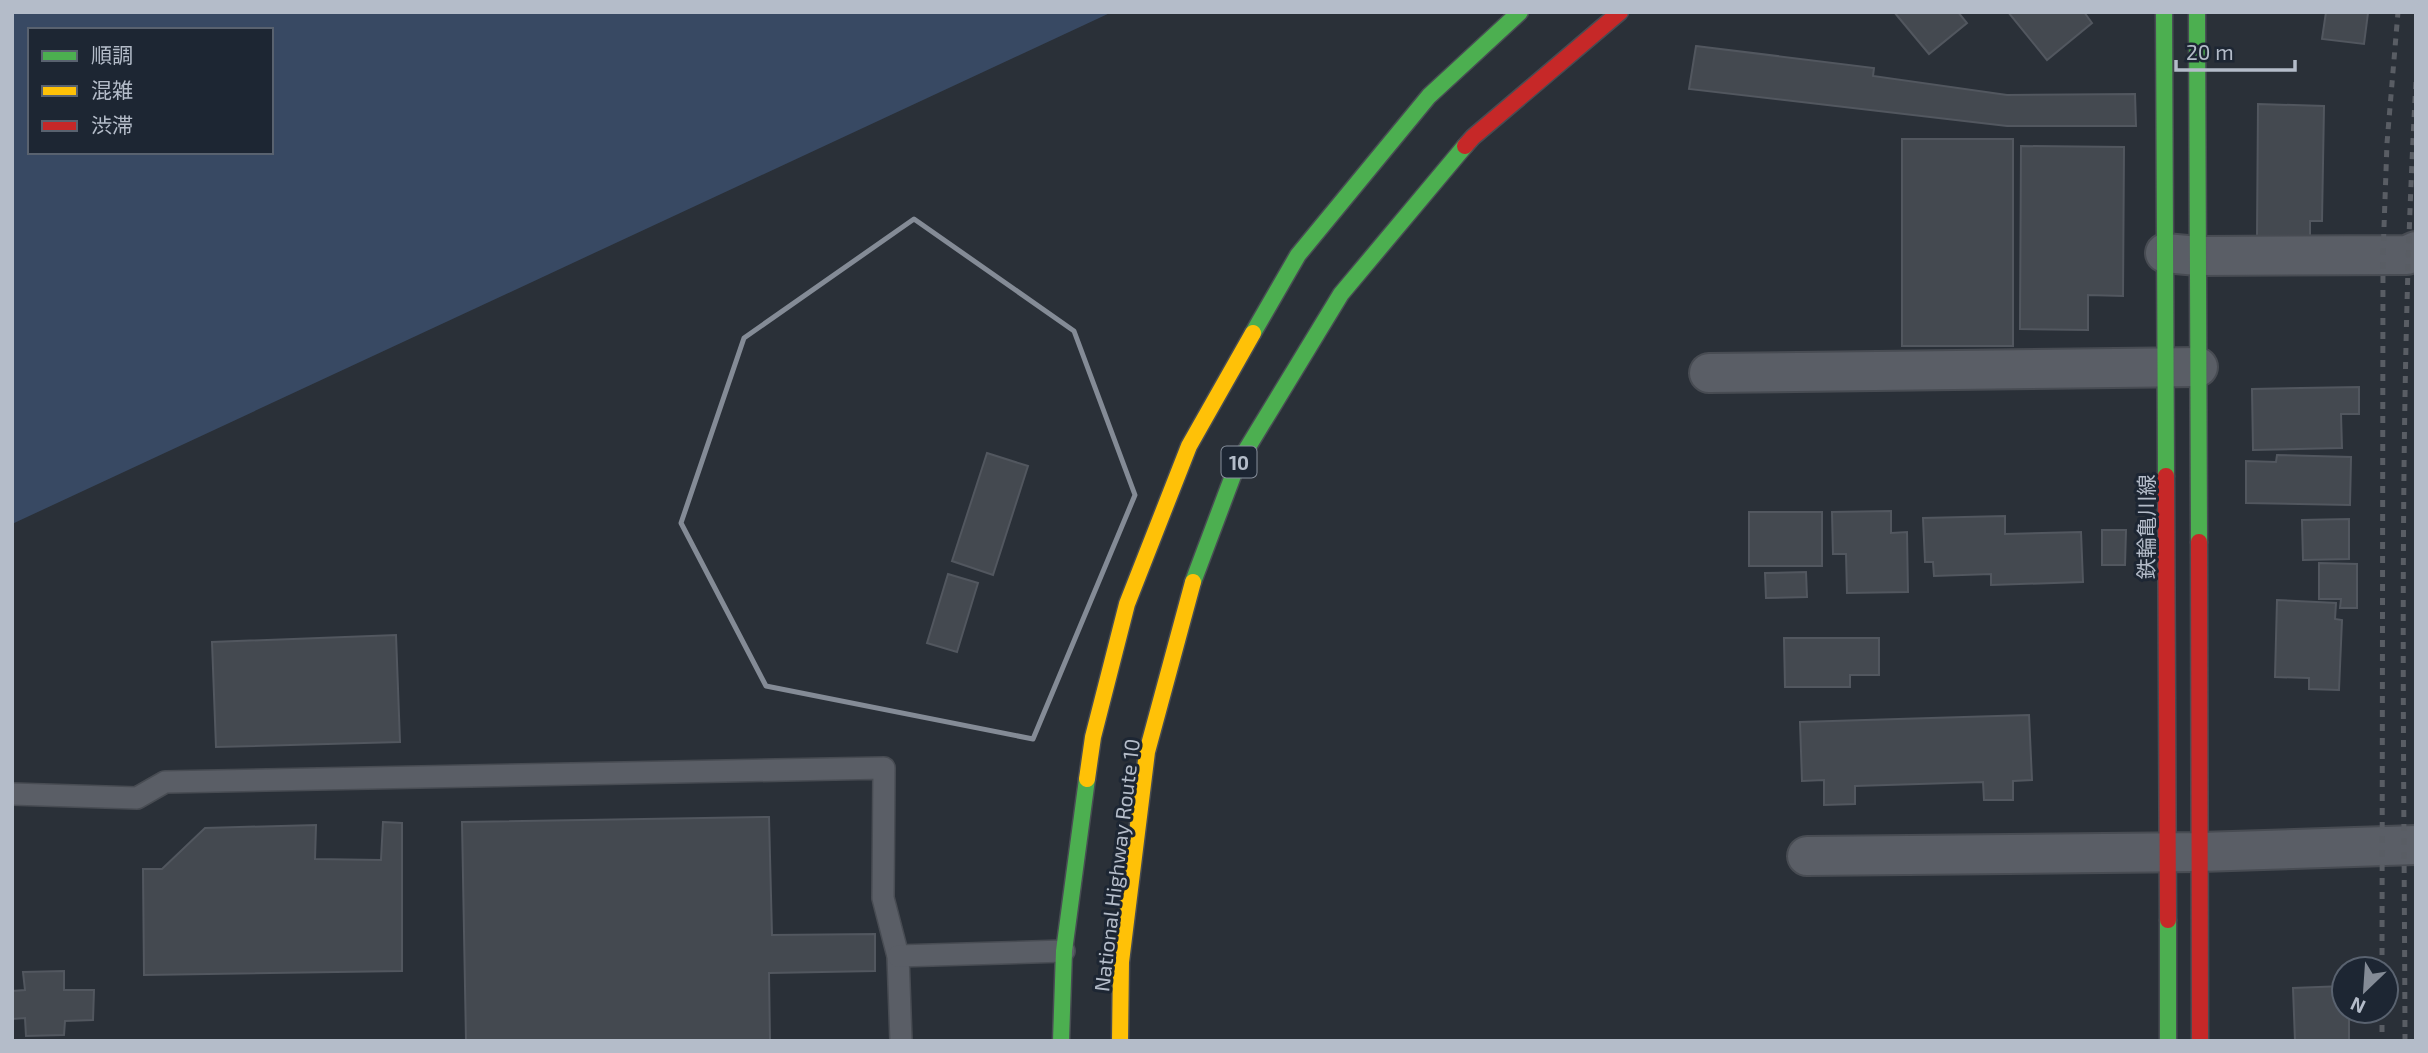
<svg xmlns="http://www.w3.org/2000/svg" width="2428" height="1053" viewBox="0 0 2428 1053" font-family="'Exo 2','Noto Sans JP',sans-serif">
	<rect width="100%" height="100%" fill="#2a3038"/>
	<path fill="#384963" fill-rule="evenodd" d="M12 12H1112L12 524ZM30 30H271V152H30Z"/>
	<g fill="#444950" stroke="#52575f" stroke-width="2">
		<path d="M1894 12H1958L1967 23 1929 54Z"/>
		<path d="M2008 12H2084L2092 23 2047 60Z"/>
		<path d="M2326 12 2368 13 2364 44 2322 39Z"/>
		<path d="M1696 46 1874 68 1873 76 2007 95 2135 94 2136 126H2007L1689 89Z"/>
		<path d="M2258 104 2324 106 2322 221H2310V240L2257 239Z"/>
		<rect x="1902" y="139" width="111" height="207"/>
		<path d="M2021 146 2124 147 2123 296 2088 295V330L2020 329Z"/>
		<path d="M2359 387V414H2341L2342 448 2253 450 2252 389Z"/>
		<path d="M987 453 1028 466 993 575 952 561Z"/>
		<path d="M2277 455 2351 457 2350 505 2246 503V461L2276 462Z"/>
		<path d="M1891 511V533L1907 532 1908 592 1847 593 1846 554H1833L1832 512Z"/>
		<rect x="1749" y="512" width="73" height="54"/>
		<path d="M2005 516V534L2081 532 2083 582 1991 585V574L1934 576 1933 562H1925L1923 518Z"/>
		<path d="M2349 519V559L2303 560 2302 520Z"/>
		<path d="M2102 530H2126L2125 565H2102Z"/>
		<path d="M2319 563 2357 564V608H2340L2341 599H2319Z"/>
		<path d="M1806 572 1807 597 1766 598 1765 573Z"/>
		<path d="M948 574 978 583 957 652 927 643Z"/>
		<path d="M2277 600 2336 603 2335 619 2342 620 2339 690 2309 689V678L2275 677Z"/>
		<path d="M396 635 400 742 216 747 212 642Z"/>
		<path d="M1784 638H1879V675H1850V687H1785Z"/>
		<path d="M2029 715 2032 780 2013 781V800H1984L1983 782 1855 786V804L1824 805V780L1802 781 1800 722Z"/>
		<path d="M769 817 772 935 875 934V971L769 973 770 1041H466L462 822Z"/>
		<path d="M383 822 402 823V971L144 975 143 869H162L205 828 316 825 315 859 381 860Z"/>
		<path d="M64 971V990H94L93 1020 65 1021 64 1035 26 1036 25 1018 12 1019V991L25 990 23 972Z"/>
		<path d="M2344 986V1011H2349V1041H2295L2293 988Z"/>
	</g>
	<g fill="none" stroke-linecap="round" stroke-linejoin="round">
		<g stroke="#484c53" stroke-width="24">
			<g id="lane">
				<path d="M12 794 137 798 165 782 884 768 883 898 898 956 901 1041"/>
				<path d="M898 956 1064 951"/>
			</g>
		</g>
		<g stroke="#484c53" stroke-width="42">
			<g id="street">
				<path d="M2165 253 2198 256 2407 255 2416 251"/>
				<path d="M1709 373 2198 367"/>
				<path d="M1807 856 2200 852 2416 845"/>
			</g>
		</g>
		<g stroke="#484c53" stroke-width="19">
			<g id="fast">
				<path d="M2164 12 2166 476"/>
				<path d="M2197 12 2199 542"/>
				<path d="M1253 333 1298 255 1429 96 1520 12"/>
				<path d="M1193 582 1237 465 1341 294 1465 146"/>
				<path d="M2168 920V1041"/>
				<path d="M1061 1041 1064 951 1087 779"/>
			</g>
		</g>
		<g stroke="#484c53" stroke-width="19">
			<g id="slow">
				<path d="M1087 779 1093 737 1127 604 1189 446 1253 333"/>
				<path d="M1120 1041 1121 962 1147 752 1193 582"/>
			</g>
		</g>
		<g stroke="#484c53" stroke-width="19">
			<g id="jam">
				<path d="M1465 146 1473 137 1620 12"/>
				<path d="M2166 476 2168 920"/>
				<path d="M2199 542 2200 1041"/>
			</g>
		</g>
		<use href="#lane" stroke="#5a5e66" stroke-width="21"/>
		<use href="#street" stroke="#5a5e66" stroke-width="38"/>
		<use href="#fast" stroke="#4caf50" stroke-width="16"/>
		<use href="#slow" stroke="#ffc107" stroke-width="16"/>
		<use href="#jam" stroke="#c62828" stroke-width="16"/>
		<g stroke="#595d64" stroke-width="5" stroke-dasharray="7 7" stroke-linecap="butt">
			<path d="M2382 969 2383 255 2387 143 2398 12"/>
			<path d="M2382 1011V1041"/>
			<path d="M2405 1041C2404 721 2398 401 2416 82"/>
		</g>
	</g>
	<path fill="none" stroke="#848b96" stroke-width="5" stroke-linejoin="round" d="M914 219 1074 331 1135 495 1033 739 766 686 681 523 744 338Z"/>
	<g text-anchor="middle" dominant-baseline="central" stroke-width="6" stroke-linejoin="round" paint-order="stroke">
		<rect fill="#1d2633" stroke="#878f9c" stroke-width="2" x="1221.5" y="446.5" width="35" height="31" rx="5"/>
		<g font-size="19" font-weight="bold" fill="#b4bcc9">
			<text x="1239" y="462">10</text>
		</g>
		<g font-size="21" fill="#b4bcc9" stroke="#1d2633">
			<text transform="translate(2145 527) rotate(-90)">鉄輪亀川線</text>
			<text transform="translate(1116 865) rotate(-83)">National Highway Route 10</text>
		</g>
	</g>
	<rect width="2428" height="1053" fill="none" stroke="#b4bcc9" stroke-width="28"/>
	<rect x="28" y="28" width="245" height="126" fill="#1d2633" stroke="#59626f" stroke-width="2"/>
	<rect x="42" y="51" width="35" height="10" fill="#4caf50" stroke="#59626f" stroke-width="2"/>
	<text x="91" y="63" font-size="21" fill="#b4bcc9">順調</text>
	<rect x="42" y="86" width="35" height="10" fill="#ffc107" stroke="#59626f" stroke-width="2"/>
	<text x="91" y="98" font-size="21" fill="#b4bcc9">混雑</text>
	<rect x="42" y="121" width="35" height="10" fill="#c62828" stroke="#59626f" stroke-width="2"/>
	<text x="91" y="133" font-size="21" fill="#b4bcc9">渋滞</text>
	<g transform="translate(2365 990) rotate(205)"><circle r="33" fill="#1d2633" stroke="#59626f" stroke-width="2"/>
	<path d="M0-5L12 26L0 18L-12 26Z" fill="#848b96"/>
	<text y="-10" font-size="19" font-weight="bold" text-anchor="middle" fill="#b4bcc9">N</text>
	</g>
	<path d="M2176 60v10h119v-10" fill="none" stroke="#b4bcc9" stroke-width="3.5"/>
	<text x="2186" y="60" font-size="21" fill="#b4bcc9" stroke="#1d2633" stroke-width="5" paint-order="stroke">20 m</text>
</svg>
